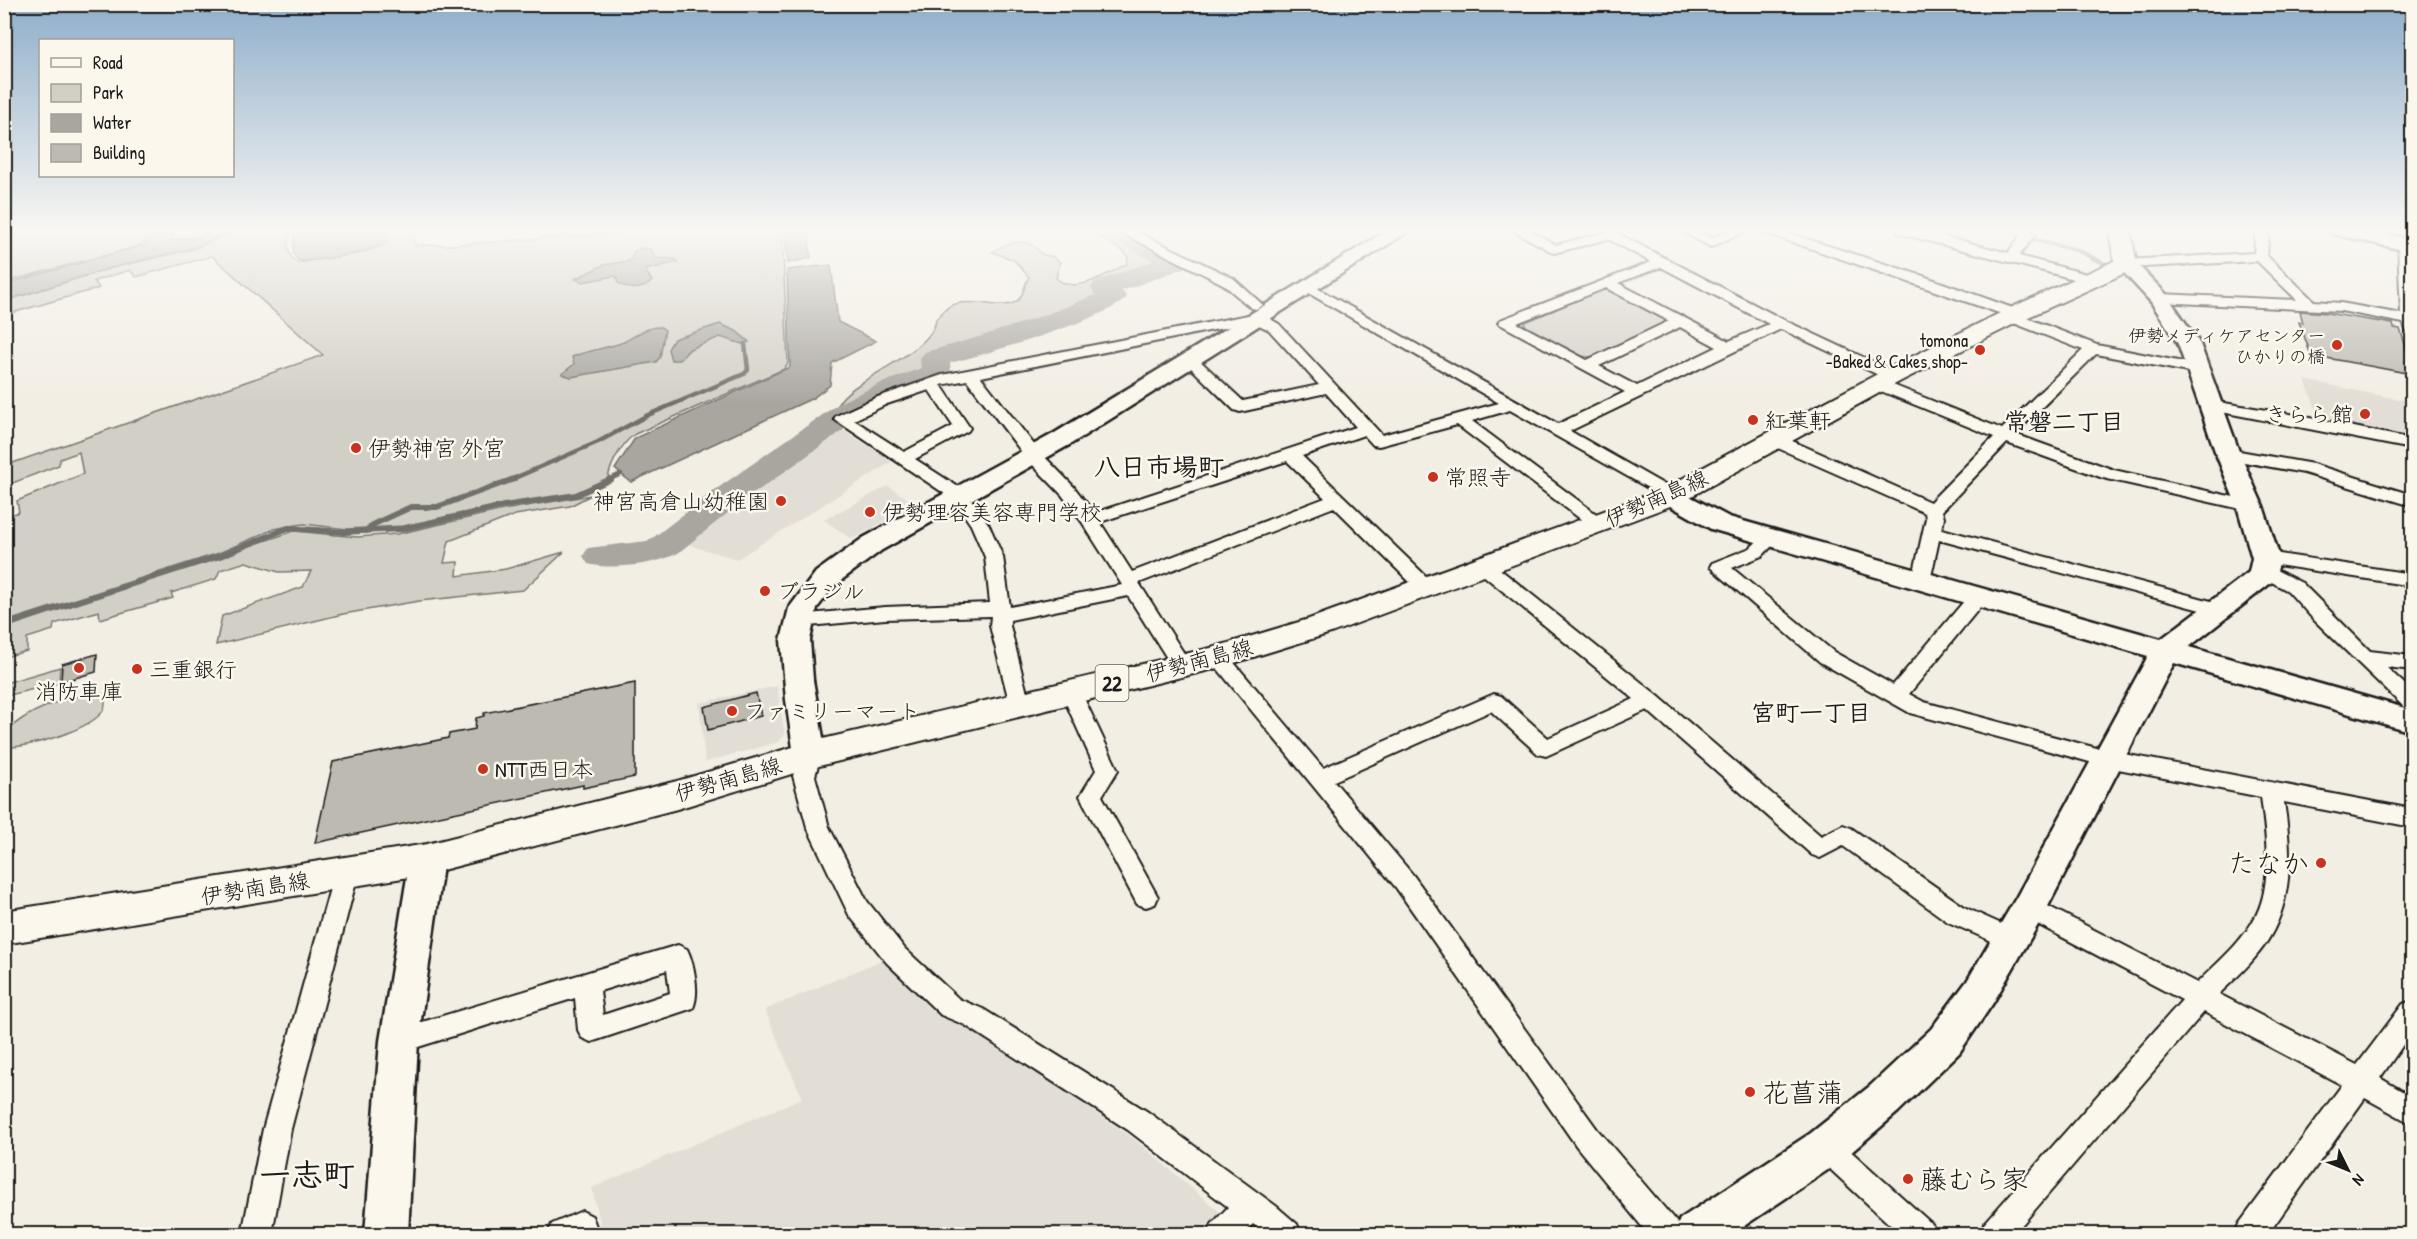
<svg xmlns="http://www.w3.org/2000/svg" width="2417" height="1239" viewBox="0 0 2417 1239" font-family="'Patrick Hand','Klee One',sans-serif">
	<rect width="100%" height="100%" fill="#f2eee4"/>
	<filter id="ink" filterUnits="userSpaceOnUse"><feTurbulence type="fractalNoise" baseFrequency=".0167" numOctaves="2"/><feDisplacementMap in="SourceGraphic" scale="12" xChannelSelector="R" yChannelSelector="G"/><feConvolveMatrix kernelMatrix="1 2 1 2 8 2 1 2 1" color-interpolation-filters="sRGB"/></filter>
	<g filter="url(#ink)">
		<g fill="#e2ded5">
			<path d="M2305 380 2412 402V441L2321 422Z"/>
			<path d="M835 425 893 461 737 559 698 548 680 540Z"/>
			<path d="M888 486 916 504 852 539 824 520Z"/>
			<path d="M777 686 785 734 779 742 705 762 699 703Z"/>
			<path d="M884 959 938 1006 1133 1138 1222 1214 1196 1234H603L592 1188 802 1098 765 1010Z"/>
		</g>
		<g fill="#d2cfc6" stroke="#777671" stroke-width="1.5">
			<path d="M5 230H213L200 236 170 240 173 235 171 233 148 237 139 246 5 282Z"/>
			<path d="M235 230H291C286 244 286 253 297 263L361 253 382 246 392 235V230H413L415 245H451L656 230H782L788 363 784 369 635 434C623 442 610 464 608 479L575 494 505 504 404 526 347 529 304 524 290 526 274 529 219 553 5 622V517L19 512 17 501 83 474 79 452 60 459 59 465 5 486 4 466 323 355 212 256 136 277 130 270 94 281 99 288 5 315V301L107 269 194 249Z"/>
			<path d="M1089 230H1111L1171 262 1101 288 1109 297 1006 336 931 357 933 370 931 372 841 407 838 404C850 379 934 353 936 319 941 315 945 309 950 306 971 295 1006 314 1019 299 1024 293 1025 283 1029 277L1014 260 992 252C1007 242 1029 235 1041 254L1053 257 1060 262 1056 278C1074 296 1107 274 1127 264L1128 257 1123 251Z"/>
			<path d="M1604 289 1615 291 1666 318 1665 323 1591 357 1579 356 1527 327 1524 323Z"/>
			<path d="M591 495 570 506 515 515 449 541 444 563 458 562 457 576 506 569 564 552 523 590 419 601 343 614 216 645 222 616 303 587 311 571 279 572 246 562 220 570 216 579 171 593 173 598 100 619 99 611 54 624 53 630 27 638V651L5 657V628L294 531 357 537 397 534 503 510Z"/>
			<path d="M60 667 59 683 5 696V683Z"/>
			<path d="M95 693 103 695C105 700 106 704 104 709 94 729 26 749 5 747V733C25 711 65 697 95 693Z"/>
		</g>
		<g fill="#a9a6a0" stroke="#716f6b" stroke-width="1.5">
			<path d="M214 230H232L192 248 107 269 5 301V284L141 246C150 240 156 233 168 234L165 240 168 241 202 237Z"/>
			<path d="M295 230H389C387 235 386 240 382 243 368 254 320 260 302 261L298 260 293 253Z"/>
			<path d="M786 230H812L809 238 811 258 788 263 785 239Z"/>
			<path d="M642 248 650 249 656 258 675 259 678 262 645 270 652 281C643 291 628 290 618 283L617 278 614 276 583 282 575 279 603 265 629 261 632 259 634 251Z"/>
			<path d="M831 265 838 322 876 341 832 363 830 385 813 398 631 482 615 469 635 438 790 367 787 270Z"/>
			<path d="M720 324 736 331 749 342 742 344 720 337 690 349 679 360H671L668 349 674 339Z"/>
			<path d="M661 327 665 330 660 357 656 362 571 377 562 374 574 364 572 357C587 351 602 349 618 344 634 339 644 326 661 327Z"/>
		</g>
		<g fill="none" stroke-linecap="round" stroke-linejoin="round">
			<g stroke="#716f6b" stroke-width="4.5">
				<path d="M2027 238 2077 250 2113 268"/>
				<path d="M510 480 598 442 648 415 744 374 748 370 745 344"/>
				<path d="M608 480 621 474"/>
			</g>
			<g stroke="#716f6b" stroke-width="6">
				<path d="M366 531 374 524 411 507H437L514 479"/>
				<path d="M4 625 220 556 288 528 344 532 402 529 504 506 576 495 611 479"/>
			</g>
			<path fill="#a9a6a0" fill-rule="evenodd" d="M1102 230H1134L1184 256 1188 262 1184 268 1122 291 1127 297C1113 317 980 356 950 363L951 373 946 379 899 397 863 416 739 504 678 553C656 565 613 570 588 564L583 556 588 548 647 541 654 537 715 490 841 402 877 385 921 368 920 358 925 352C983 337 1040 318 1095 295L1091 288 1094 282 1153 261 1105 235Z"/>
		</g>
		<g fill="#bdbab1" stroke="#1c1c1c" stroke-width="1.5">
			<path d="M2300 311 2327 313 2393 324 2394 328 2400 329 2412 365V374L2311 355 2299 322 2303 323Z"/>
			<path d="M97 654 96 672 61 682 62 664Z"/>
			<path d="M635 683V777L583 788V785L315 843 333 762 448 738 449 734 475 729 476 718 484 716V713Z"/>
			<path d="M756 693 761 716 708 730 704 707Z"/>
		</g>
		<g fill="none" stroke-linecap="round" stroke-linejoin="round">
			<g stroke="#1c1c1c" stroke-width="4">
				<g id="street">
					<path d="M1116 230H1133L1233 278 1263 305 1256 309 1251 308 1223 284Z"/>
					<path d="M1512 230H1529L1556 245 1610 231 1615 232 1786 321 1897 373 1900 376 1897 379H1887L1781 329 1570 431 1677 492 1680 496 1677 500 1671 501 1510 410 1472 421 1603 519 1606 523 1603 527H1591L1457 425 1379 446 1373 445 1364 435 1302 456 1434 584 1436 588 1434 592H1420L1334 507 1139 583 1192 666 1189 671 1182 673 1175 671 1128 596 1010 620V626L1030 705 1027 710 1020 712 1013 710 1010 705 990 626 991 616 885 619 798 627 791 626 788 621 791 616 798 615 885 607 990 603 985 557 971 525 954 500 834 419 836 416 875 398 942 375 1253 314 1265 316 1279 324 1382 435 1499 403 1303 290 1301 287 1308 283 1558 424 1625 392 1498 323 1500 320 1651 262 1608 239 1554 253ZM1661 267 1769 324 1729 341 1618 283ZM1606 288 1669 321 1587 360 1517 323ZM1253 322 1269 330 1319 385 1243 401 1197 358 1192 356 1184 361 1234 410 1240 412 1326 393 1356 427 1094 513 1074 487 1039 451 981 377ZM1680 327 1717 347 1637 386 1599 366ZM967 380 1027 459 1062 495 1082 522 1122 585 1010 607 1003 557 989 525 966 492 915 459 968 431 970 428 941 385ZM929 390 953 426 904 452 854 420 887 404ZM1287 461 1325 498 1132 572 1100 522Z"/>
					<path d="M1679 230H1696L1711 238 1730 230H1748L1711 247Z"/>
					<path d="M1757 230H1778L1923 276 2021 311 2022 316 2097 345 2203 366 2206 369 2203 372 2198 374 2096 354 2015 434 2114 470 2256 502 2259 506 2256 510 2250 511 2103 478 2007 443 1942 511 1944 518 1942 529 2226 605 2229 609 2226 613 2219 615 1939 540 1930 581 1928 585H1914L1912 581 1926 518 1925 513 1769 444 1767 440 1769 436H1781L1930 502 1994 437 1871 387 1869 384 1871 381H1883L2002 429 2083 350 2006 320 2005 315Z"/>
					<path d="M1897 230H1920L2008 253 2020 236 2013 230H2029L2035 235 2019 256 2098 277 2100 280 2093 284 1898 233Z"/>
					<path d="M2256 230H2269L2267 256 2314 301 2341 303 2401 314 2398 244 2405 240 2410 241 2412 258V333L2407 332 2403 323 2341 311 2159 302 2152 298 2159 294 2297 300 2257 261 2126 268 2119 264 2126 260 2254 253Z"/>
					<path d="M2212 401 2296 415 2412 439V449L2206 409 2204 406 2206 403Z"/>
					<path d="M2228 449 2313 464 2412 495V506L2304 473 2222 458 2220 454 2222 450Z"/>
					<path d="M1771 532 1777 534 1780 538 1762 556 1732 568 1834 652 1893 685 1971 593 1978 591 1985 593 1988 597 1985 601 1909 694 1924 702 2108 751 2412 809V827L2284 802C2292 851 2294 904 2264 946 2251 964 2235 979 2219 994L2357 1065 2403 1004 2412 1001V1032L2380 1078 2412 1097V1124L2365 1098 2268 1234H2235L2239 1224 2342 1085 2204 1012 2014 1234H1980L1984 1224 2182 1000 2020 915 2017 908 2020 901 2029 898 2038 901 2197 983C2217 963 2239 945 2253 921 2274 887 2266 834 2261 797L2108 767 1910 713 1820 662 1710 567 1712 563 1750 548 1765 534Z"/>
					<path d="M2266 552 2412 574V586L2259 562 2257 558 2259 554Z"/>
					<path d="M1484 560 1491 562 1657 695 1821 836 1843 825 1851 828 1966 908 2019 932 2022 939 2019 946 2010 949 1948 922 1843 846 1820 858 1812 855 1647 710 1546 756 1538 754 1491 711 1334 781 1413 875 1597 1129 1678 1224 1682 1234H1648L1577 1147 1397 889 1208 657 1211 652 1218 650 1225 652 1323 768 1494 694 1501 696 1548 738 1634 699 1477 570 1475 566 1477 562Z"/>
					<path d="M2264 564 2302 583 2370 651 2412 656V670L2386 667 2412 691V710L2405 708 2314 620 2288 591 2257 574 2255 570 2257 566Z"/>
					<path d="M1071 685 1078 687 1081 692 1118 770 1102 796 1158 897 1155 904 1146 907 1137 904 1080 796 1096 770 1061 692 1064 687Z"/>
					<path d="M810 747 818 749 821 755 815 776 829 827 867 901 905 949 959 999 983 1009 1148 1112 1276 1206 1297 1224 1301 1234H1265L1253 1224 1243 1234H1208L1212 1224 1228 1207 1128 1130 965 1025 941 1015 887 963 849 915 807 827 793 776 802 749Z"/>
					<path d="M346 865 354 867 358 874 291 1129 272 1234H242L263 1129 334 874 338 867Z"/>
					<path d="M678 945 687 949C694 963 700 993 693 1008L591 1042 582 1038 578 1030 575 998 399 1053 390 1049 386 1041 390 1033 399 1029ZM667 970 670 993 603 1015 600 991Z"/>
					<path d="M1826 1134 1836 1138 1932 1224 1936 1234H1900L1816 1156 1812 1147 1816 1138Z"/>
					<path d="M582 1211 592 1216 599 1234H548L552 1224Z"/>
				</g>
			</g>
			<g stroke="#1c1c1c" stroke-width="5">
				<g id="secondary">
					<path d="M1388 230H1411L1071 444 882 550 836 584 817 608 810 640 813 680 826 755 821 763 810 767 799 763 794 755 786 700 781 640 789 608 816 572 863 538 1053 434Z"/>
					<path d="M2331 230H2368L2412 240V252L2333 234Z"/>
					<path d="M2126 258 2133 260 2166 294 2200 344 2240 454 2263 506 2280 558 2276 576 2272 582 2189 647 2412 710V732L2174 663 2042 918 1993 1003 1959 1053 1898 1112 1841 1161 1732 1234H1674L1680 1219 1811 1133 1870 1086 1931 1029 1967 981 2016 898 2148 656 1711 529 1662 501 1658 496 1662 491 1671 488 1680 491 1729 517 2161 639 2249 572 2252 558 2237 506 2216 454 2178 344 2151 302 2116 264 2119 260Z"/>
					<path d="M427 845 439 849 444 859 418 1041 408 1234H365L380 1041 410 859 415 849Z"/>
				</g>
			</g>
			<g stroke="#1c1c1c" stroke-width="4">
				<path id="primary" d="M2109 230H2130L2137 264 2134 269 2024 319 1901 381 1681 502 1331 633 1218 668 811 768 677 809 427 874 4 944V911L427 844 677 781 810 742 1215 647 1309 619 1661 490 1883 371 2008 309 2114 261Z"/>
			</g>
			<use href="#street" fill="#fbf7ec" fill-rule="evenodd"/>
			<use href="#secondary" fill="#fbf7ec" fill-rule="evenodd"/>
			<use href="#primary" fill="#fbf7ec" fill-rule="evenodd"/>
		</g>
	</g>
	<linearGradient id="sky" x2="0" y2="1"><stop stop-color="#8faecb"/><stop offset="0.57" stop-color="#f9f7f3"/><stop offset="1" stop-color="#f9f7f3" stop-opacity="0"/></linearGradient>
	<rect width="2417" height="404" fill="url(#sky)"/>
	<g fill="#c8321e" stroke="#fbf7ec" stroke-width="2">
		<circle cx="2337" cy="345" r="6"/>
		<circle cx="1980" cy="350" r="6"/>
		<circle cx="2365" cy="414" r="6"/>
		<circle cx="1753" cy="420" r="6"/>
		<circle cx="356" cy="448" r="6"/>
		<circle cx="1433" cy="477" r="6"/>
		<circle cx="781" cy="501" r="6"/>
		<circle cx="870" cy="512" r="6"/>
		<circle cx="765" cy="591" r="6"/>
		<circle cx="79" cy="668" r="6"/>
		<circle cx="137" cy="669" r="6"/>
		<circle cx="732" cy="711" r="6"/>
		<circle cx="483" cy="769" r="6"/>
		<circle cx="2321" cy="863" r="6"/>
		<circle cx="1750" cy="1092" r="6"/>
		<circle cx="1908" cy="1179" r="6"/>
	</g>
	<g text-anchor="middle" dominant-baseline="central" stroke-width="5" stroke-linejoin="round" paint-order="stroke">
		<g font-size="18" fill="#1c1c1c" stroke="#fbf7ec" text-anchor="end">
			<text x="2325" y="335">伊勢メディケアセンター<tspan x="2325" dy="21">ひかりの橋</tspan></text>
			<text x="1968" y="340">tomona<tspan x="1968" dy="21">-Baked＆Cakes shop-</tspan></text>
		</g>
		<rect fill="#fbf7ec" stroke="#5f5e5a" stroke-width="1.5" x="1095.5" y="665" width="33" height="36" rx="4.5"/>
		<g font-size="21" font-weight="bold" fill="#1c1c1c">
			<text x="1112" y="683">22</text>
		</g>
		<g font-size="22" fill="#1c1c1c" stroke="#fbf7ec" text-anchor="start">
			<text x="2353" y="414" text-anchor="end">きらら館</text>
			<text x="1765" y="420">紅葉軒</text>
			<text x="368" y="448">伊勢神宮 外宮</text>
			<text x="1445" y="477">常照寺</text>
			<text x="769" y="501" text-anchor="end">神宮高倉山幼稚園</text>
			<text x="882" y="512">伊勢理容美容専門学校</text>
			<text x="777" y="591">ブラジル</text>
			<text x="149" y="669">三重銀行</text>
			<text x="79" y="691" text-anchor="middle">消防車庫</text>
			<text x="744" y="711">ファミリーマート</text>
			<text x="495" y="769">NTT西日本</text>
		</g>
		<g font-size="22" fill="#1c1c1c" stroke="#fbf7ec">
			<text transform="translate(1656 498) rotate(-24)">伊勢南島線</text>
			<text transform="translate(1199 660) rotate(-15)">伊勢南島線</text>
			<text transform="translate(728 779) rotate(-16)">伊勢南島線</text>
			<text transform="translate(255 888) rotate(-9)">伊勢南島線</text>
		</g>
		<g font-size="24" font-weight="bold" fill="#1c1c1c" stroke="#fbf7ec">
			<text x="2064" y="421">常磐二丁目</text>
			<text x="1811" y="712">宮町一丁目</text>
		</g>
		<g font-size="26" font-weight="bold" fill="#1c1c1c" stroke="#fbf7ec">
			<text x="1159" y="466">八日市場町</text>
		</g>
		<g font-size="27" fill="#1c1c1c" stroke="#fbf7ec" text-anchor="start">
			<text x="2309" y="863" text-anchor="end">たなか</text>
			<text x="1762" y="1092">花菖蒲</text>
			<text x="1920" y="1179">藤むら家</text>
		</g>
		<g font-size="32" font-weight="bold" fill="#1c1c1c" stroke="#fbf7ec">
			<text x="307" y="1174">一志町</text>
		</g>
	</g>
	<rect width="2417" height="1239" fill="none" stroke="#fbf7ec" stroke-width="24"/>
	<rect x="12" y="12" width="2393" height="1215" fill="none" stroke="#1c1c1c" stroke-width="2" filter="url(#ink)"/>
	<rect x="39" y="39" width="195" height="138" fill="#fbf7ec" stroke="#a29f99" stroke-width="1.5"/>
	<rect x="51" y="58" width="30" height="9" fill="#fbf7ec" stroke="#a29f99" stroke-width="1.5"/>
	<text x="93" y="69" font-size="18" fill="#1c1c1c">Road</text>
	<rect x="51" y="84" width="30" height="18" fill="#d2cfc6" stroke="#a29f99" stroke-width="1.5"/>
	<text x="93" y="99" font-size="18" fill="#1c1c1c">Park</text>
	<rect x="51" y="114" width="30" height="18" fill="#a9a6a0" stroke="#a29f99" stroke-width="1.5"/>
	<text x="93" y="129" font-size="18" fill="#1c1c1c">Water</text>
	<rect x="51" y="144" width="30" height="18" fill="#bdbab1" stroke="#a29f99" stroke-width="1.5"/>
	<text x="93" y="159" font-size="18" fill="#1c1c1c">Building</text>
	<g transform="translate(2348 1170) rotate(133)" stroke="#fbf7ec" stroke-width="4.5" paint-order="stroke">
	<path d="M0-4.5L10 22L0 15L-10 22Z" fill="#1c1c1c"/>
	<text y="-9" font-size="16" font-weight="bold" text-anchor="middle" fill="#1c1c1c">N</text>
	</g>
</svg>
